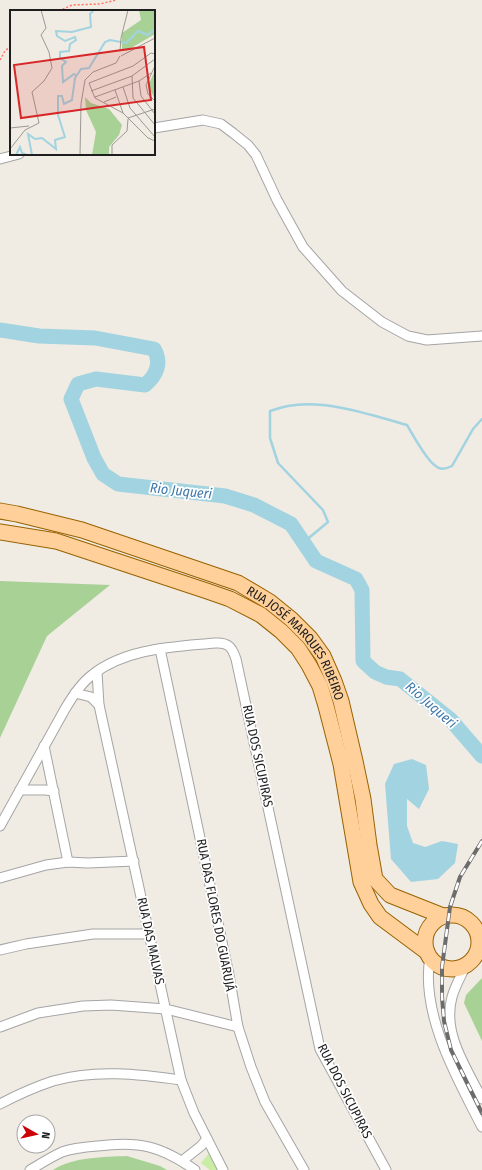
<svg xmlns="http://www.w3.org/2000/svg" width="482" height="1170" viewBox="0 0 482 1170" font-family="'Fira Sans Condensed',sans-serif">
	<rect width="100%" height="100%" fill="#f0ebe3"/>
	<path fill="#caeda6" d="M209 1153 219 1170H210L201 1163Z"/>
	<g fill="#a8d196">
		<path d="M0 581 110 585 47 636 0 738Z"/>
		<path d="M482 978V1041L464 1003 466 995Z"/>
		<path d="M127 1156 160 1166 167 1170H53C72 1157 104 1157 127 1156Z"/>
	</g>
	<path fill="#a1d3e0" d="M412 759 426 765 429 789 419 809 407 799V826L413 843 425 847 442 841 458 844 455 863 438 879 411 882 391 859 385 784 394 764Z"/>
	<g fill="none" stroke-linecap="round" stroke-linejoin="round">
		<path stroke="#a1d3e0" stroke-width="2.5" d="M304 542 328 522 323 510 278 463 270 438V411C276 409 282 407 288 406 326 399 371 415 407 425 413 435 427 462 437 467 441 470 448 468 452 466L473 429 482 419"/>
		<path stroke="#a1d3e0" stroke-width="15" d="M0 330 39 336 95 338 154 349C162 363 157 375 145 385L96 379 78 384 71 399 94 458 103 474 118 484 225 496 254 505 291 524 316 561 356 579 362 590 363 661 375 672 386 677 400 679 450 719 482 756"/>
		<g stroke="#a5a5a5" stroke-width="11">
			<g id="street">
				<path d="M154 128 203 120 221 124 233 133 248 145 256 155 277 200 303 247 342 291 382 322 408 336 427 340 482 336"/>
				<path d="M0 159 19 154"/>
				<path d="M160 649 229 975 238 1027 251 1067 265 1102 304 1170"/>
				<path d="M97 672 99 705 181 1080 194 1113 223 1170"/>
				<path d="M75 693 91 697 99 705"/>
				<path d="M44 746 68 862"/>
				<path d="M20 790H45L54 791"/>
				<path d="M0 826 65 709C72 697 80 684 92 675 126 648 174 647 215 643 228 642 232 647 236 659L320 1049 386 1170"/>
				<path d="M0 878 46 865 68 862 88 863 134 861"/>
				<path d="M0 950 26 944 93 934H149"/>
				<path d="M430 957C420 1014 457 1078 482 1127"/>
				<path d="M466 965C461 976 455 986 452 997 442 1033 466 1067 482 1099"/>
				<path d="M0 1027 38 1013 83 1006 111 1005 166 1009 238 1027"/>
				<path d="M0 1104C17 1095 35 1087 53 1081 94 1069 139 1074 181 1080"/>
				<path d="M182 1161 201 1146 207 1139"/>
				<path d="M30 1170C40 1164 51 1157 62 1152 73 1148 86 1147 98 1146 140 1141 161 1146 195 1170"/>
			</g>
		</g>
		<g stroke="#986200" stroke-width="17">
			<g id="primary">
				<path id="s1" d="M0 511 17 514 82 530 238 583 270 602 291 619 310 638 323 656 334 681 341 701 355 761 363 799 369 845 375 879 390 895 443 916"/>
				<path d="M0 532 56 541 207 591 230 599 261 615 281 631 298 648 309 665 320 686 326 706 341 764 361 882 371 904 380 917 427 952"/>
				<circle cx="452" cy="942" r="27"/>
			</g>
		</g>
		<g stroke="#ff7165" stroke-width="1.5" stroke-dasharray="2 2" stroke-linecap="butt">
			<path d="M59 11 72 5 100 4 116 0"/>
			<path d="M0 60 5 51 11 46"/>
		</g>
		<use href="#street" stroke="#fff" stroke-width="9"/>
		<use href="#primary" stroke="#ffd099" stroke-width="15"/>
		<g stroke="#6c6c6c" stroke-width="4">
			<path id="rail" d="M482 841 460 877 450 907 442 967V997L444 1021 451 1050 482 1113"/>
		</g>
		<use href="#rail" stroke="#fff" stroke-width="2.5" stroke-dasharray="8" stroke-linecap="butt"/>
	</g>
	<g text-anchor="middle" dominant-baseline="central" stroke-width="3.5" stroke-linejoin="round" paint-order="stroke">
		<g font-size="13" fill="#1e1e1e" stroke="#fff">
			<text stroke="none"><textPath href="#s1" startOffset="335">RUA JOSÉ MARQUES RIBEIRO</textPath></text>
			<text transform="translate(258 756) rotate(78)">RUA DOS SICUPIRAS</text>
			<text transform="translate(216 915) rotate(79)">RUA DAS FLORES DO GUARUJÁ</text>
			<text transform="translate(151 941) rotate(78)">RUA DAS MALVAS</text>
			<text transform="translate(345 1091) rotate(63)">RUA DOS SICUPIRAS</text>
		</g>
		<g font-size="14" font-style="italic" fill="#4279ab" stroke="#fff">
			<text transform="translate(181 491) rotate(6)">Rio Juqueri</text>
			<text transform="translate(431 705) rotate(41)">Rio Juqueri</text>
		</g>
	</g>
	<g transform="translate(10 10)">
		<rect width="145" height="145" fill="#f0ebe3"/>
		<path d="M129 0H145V24L116 41 112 39V23L131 10ZM145 60V89L138 76ZM75 87 81 93 99 99 112 115 109 125 99 137V145H82L86 122 76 100Z" fill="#a8d196"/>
		<path fill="none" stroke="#a1d3e0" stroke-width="2" d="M67 66 64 64 53 72 52 56 56 52 50 48V42L59 41 60 34 66 30 65 27 55 31 47 26 46 21 62 22 81 17 80 4 84 0M6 145 10 137 12 143 17 145M22 145 18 124 25 129 32 128 46 139 45 130 55 127 48 105V86H52L54 94 62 90 65 68 71 59 79 58 95 32 100 30 116 33 128 21 138 25 145 19"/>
		<path fill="none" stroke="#9c9994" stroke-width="1" d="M110 41 111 28 118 0M111 46 145 28M145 56 136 75 138 84 145 91M122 66 123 88 145 115M129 71 131 86 145 104M113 77 120 98 145 127M105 80 113 103 138 128 145 131M81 81 122 66 145 49M85 87 129 71 141 63M94 92 106 87M113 103 85 88 79 73 123 56 141 43 145 44M118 108 145 99M0 118 19 116M0 139 15 120 29 113 22 82 34 71 42 58 39 42 31 25 36 18 31 0M70 145 71 94 75 70 83 62 106 53 110 46M102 145V135L117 121 118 109"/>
		<path fill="#d62828" fill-opacity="0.15" stroke="#d62828" stroke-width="2" d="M134 37 141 90 11 108 4 55Z"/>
		<rect width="145" height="145" fill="none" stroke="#1e1e1e" stroke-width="2"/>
	</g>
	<g transform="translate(36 1134) rotate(98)"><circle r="19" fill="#ffffff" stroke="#a5a5a5"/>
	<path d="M0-3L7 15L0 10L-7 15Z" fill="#cc0005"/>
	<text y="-6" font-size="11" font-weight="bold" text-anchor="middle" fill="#1e1e1e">N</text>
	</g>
</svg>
